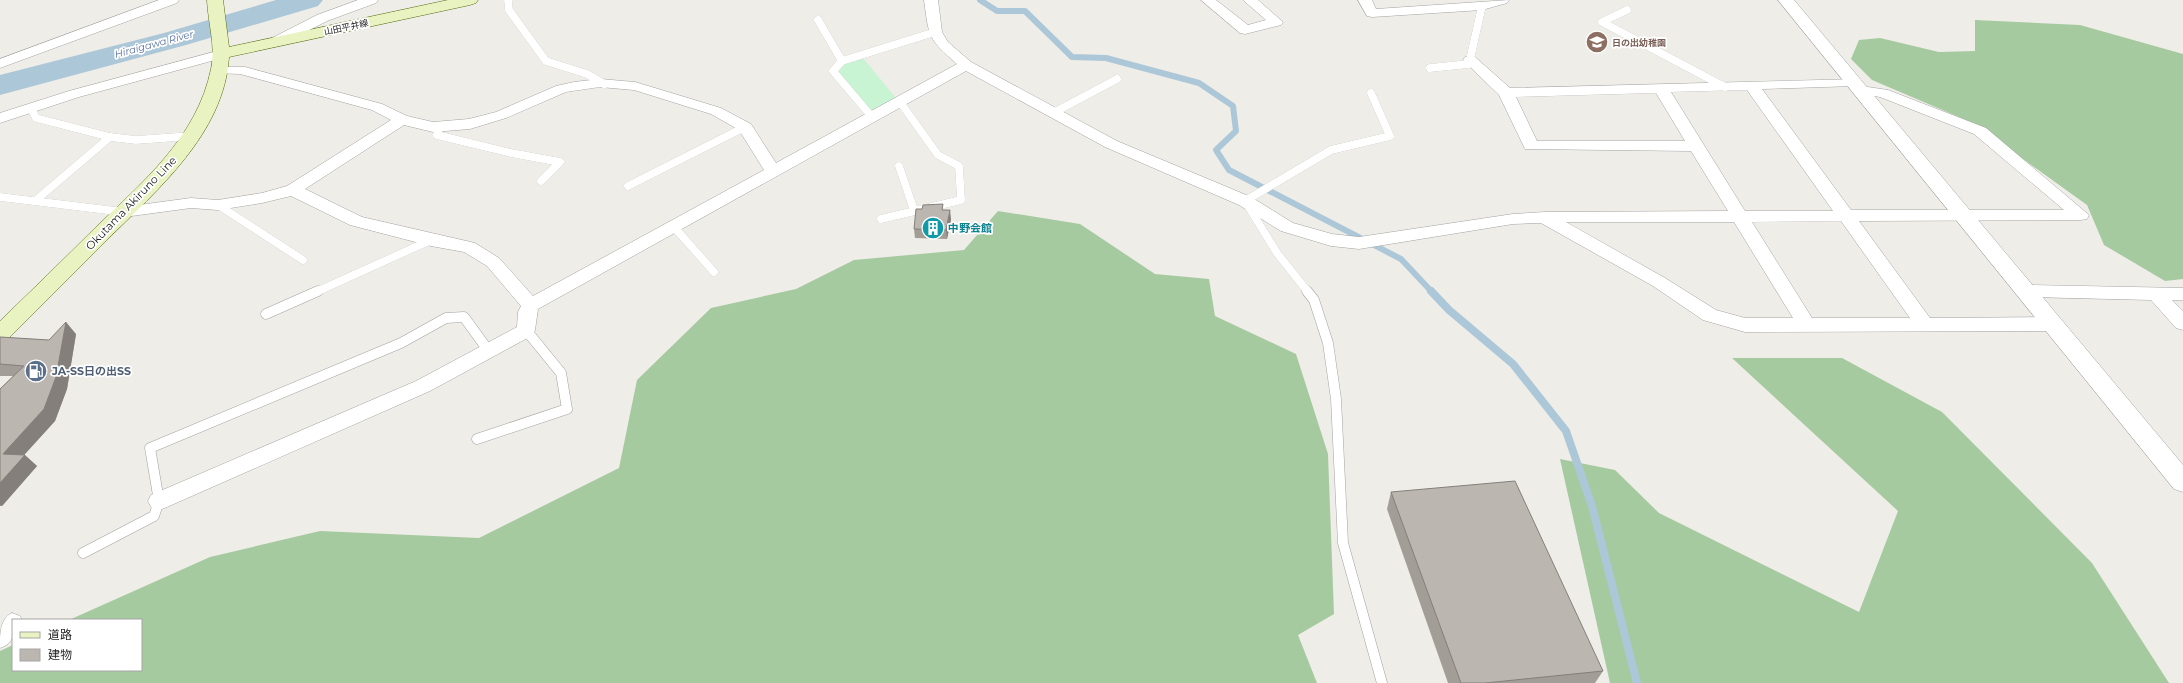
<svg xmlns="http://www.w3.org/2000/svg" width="2183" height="683" viewBox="0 0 2183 683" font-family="Montserrat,'Noto Sans JP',sans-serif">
	<rect width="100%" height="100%" fill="#efede7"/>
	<g fill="#a6caa0">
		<path d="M1975 20 2080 25 2183 54V279L2165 281 2104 245 2087 205 1973 123 1872 80 1851 59 1859 40 1880 38 1939 52 1975 51Z"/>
		<path d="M998 211 1080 224 1155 274 1209 279 1215 316 1296 354 1328 454 1334 614 1298 635 1317 683H0V651L13 645V670H141V620H69L210 557 320 531 479 538 619 468 637 380 711 308 796 289 854 260 964 250Z"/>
		<path d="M1732 358H1842L1942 412 2092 563 2169 683H1610L1560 459 1615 470 1659 513 1859 612 1898 511Z"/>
	</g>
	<path fill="#c9f4d3" d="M863 58 896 98 872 111 850 89 838 71 842 64Z"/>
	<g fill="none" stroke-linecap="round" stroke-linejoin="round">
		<path stroke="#acc7d8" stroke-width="6" d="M980 0 997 11H1025L1072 57 1106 58 1199 83 1233 106 1236 131 1216 150 1229 170 1401 259 1432 292"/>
		<path stroke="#acc7d8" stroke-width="8" d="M1431 291 1449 310 1513 364 1566 431 1592 506 1637 683"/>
		<path fill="#acc7d8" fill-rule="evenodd" d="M276 0H323L318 6 186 45 0 95V75L164 33Z"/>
		<g stroke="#a3a3a3" stroke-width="8">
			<g id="service-far1">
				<path d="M508 0 509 10 546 61 587 74 604 84"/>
				<path d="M1627 10 1602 22 1725 87"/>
				<path d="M818 20 842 61 935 32"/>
				<path d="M842 61 833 71 872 117"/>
				<path d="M1430 68 1469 64 1482 6"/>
				<path d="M31 108 36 118 110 137 136 140 191 136"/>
				<path d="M1053 113 1117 79"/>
				<path d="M439 127 437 135 511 153 560 162 541 181"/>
				<path d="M899 166 914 210"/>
				<path d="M628 186 745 127"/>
				<path d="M0 197 124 212"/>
				<path d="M35 201 110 137"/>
				<path d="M218 205 303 260"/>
				<path d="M881 219 961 200 959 166 938 155 900 102"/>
				<path d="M674 227 714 272"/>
				<path d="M316 292 431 240"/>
				<path d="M1308 292 1277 253 1245 201 1331 150 1390 136 1371 93"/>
			</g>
		</g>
		<g stroke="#a3a3a3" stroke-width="11">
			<g id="service">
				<path d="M1307 291 1314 300 1328 343 1336 399 1343 543 1382 683"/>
				<path d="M266 314 318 291"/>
				<path d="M477 439 567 409 561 373 526 330"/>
				<path d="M83 553 154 516 159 501 150 448 401 343 446 318 464 317 488 350"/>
			</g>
		</g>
		<g stroke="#a3a3a3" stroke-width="1">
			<g id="minor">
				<path d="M159 0H179L177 3 0 68V59Z"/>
				<path d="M358 0H378L376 3 327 21 280 45 275 46 268 42 270 39 317 15Z"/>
				<path d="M924 0H938L942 32 948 42 971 62 1117 141 1251 197 1293 223 1332 234 1359 237 1513 214 1545 212 1728 211 1691 151 1525 149 1499 95 1463 60 1465 57H1475L1510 88 1860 79 1862 82 1860 85 1855 86 1762 89 1851 210H2064L1974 134 1880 97 1856 93 1854 90 1856 87 1861 86 1888 90 1986 128 2089 215 2087 219 2081 220 1859 221 1930 318 2054 317 2061 319 2063 324 2061 329 2054 331 1745 332 1703 320 1653 286 1541 223 1513 224 1359 249 1331 246 1281 231 1239 205 1105 147 966 71 538 309 535 330 533 335 430 391 167 507 159 510 151 507 148 501 151 495 416 381 517 327 518 312 521 306 487 266 464 252 431 246 350 225 291 196 262 203 218 210 191 208 124 217 118 216 116 212 118 208 124 207 191 198 218 200 262 193 287 186 391 120 372 110 240 74 214 73 212 70 214 67H245L382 104 407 116 433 122 469 119 496 112 556 86 574 82 600 79 635 82 721 108 751 124 776 163 957 64C928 39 929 37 924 0ZM600 87 634 90 711 114 739 130 764 170 533 296 499 258 475 243 362 217 305 189 404 125 433 132 470 129 506 118 566 92ZM1747 90 1833 211H1745L1671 92ZM1656 93 1685 141H1537L1516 97ZM1841 221 1910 318H1812L1752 222ZM1566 222H1734L1793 318H1745L1716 310 1665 278Z"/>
				<path d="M1201 0H1216L1248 25 1266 20 1243 0H1258L1283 22 1281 25 1245 34 1240 33Z"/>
				<path d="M1358 0H1372L1376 9 1509 0 1507 3 1482 10 1372 17 1367 16Z"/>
				<path d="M221 50 226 51 228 54 226 57 79 97 0 123V113L69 91Z"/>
				<path d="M2027 285 2183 288V300H2172L2183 311V330L2176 328 2151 300 2027 297 2021 295 2018 291 2021 287Z"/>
				<path d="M12 613 20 616 22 620H13C13 634 15 643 0 648 0 633 0 619 12 613Z"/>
			</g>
		</g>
		<g stroke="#a3a3a3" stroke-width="1">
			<path id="tertiary" d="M1778 0H1794L2183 465V492L2174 489Z"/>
		</g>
		<g stroke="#546c11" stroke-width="1">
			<path id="secondary" d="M207 0H223L229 47 448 0H478L476 3 470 5 229 57C224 134 157 190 107 240 74 273 41 306 8 339L0 342V321C32 290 64 259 95 228 143 182 197 137 211 69 216 46 208 23 207 0Z"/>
		</g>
		<use href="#service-far1" stroke="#fff" stroke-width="8"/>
		<use href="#service" stroke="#fff" stroke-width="10"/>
		<use href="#minor" fill="#fff" fill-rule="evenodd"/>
		<use href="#tertiary" fill="#fff" fill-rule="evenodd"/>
		<use href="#secondary" fill="#e8f3c1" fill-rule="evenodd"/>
	</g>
	<g fill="#a29d97">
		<path d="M943 210 951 219 947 239 915 238 914 229Z"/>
		<path d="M76 334 67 389 55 421 24 455 37 466 2 506H0V389L13 376H0V337L49 340Z"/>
		<path d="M1391 492 1603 671 1595 683H1448L1387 509Z"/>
	</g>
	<g fill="#847f7b">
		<path d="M950 210 951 219 947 239 946 230Z"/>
		<path d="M66 322 76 334 67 389 55 421 15 465 3 454Z"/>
		<path d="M25 455 37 466 2 506 0 505V483Z"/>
	</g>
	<g fill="#bcb6b0" stroke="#847f7b">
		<path d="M943 204 942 210H950L946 230 914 229 916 209H922L923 205Z"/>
		<path d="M66 322 56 377 44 409 3 454 25 455 0 483V389L24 366 0 364V337L49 340Z"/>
		<path d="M1515 481 1603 671 1485 683H1461L1391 492Z"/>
	</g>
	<defs>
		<g id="school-disc" transform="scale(1.15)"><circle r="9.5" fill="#8d6e63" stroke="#fff"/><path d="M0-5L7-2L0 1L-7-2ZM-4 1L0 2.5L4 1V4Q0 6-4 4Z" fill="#fff"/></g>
		<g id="building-disc" transform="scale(1.15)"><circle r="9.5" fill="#0f9aa8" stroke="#fff"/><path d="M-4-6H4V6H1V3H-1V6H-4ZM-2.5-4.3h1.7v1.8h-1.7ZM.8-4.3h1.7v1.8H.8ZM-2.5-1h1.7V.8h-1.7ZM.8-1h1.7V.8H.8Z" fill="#fff"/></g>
		<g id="fuel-disc" transform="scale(1.15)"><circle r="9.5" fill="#5c6f8a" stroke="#fff"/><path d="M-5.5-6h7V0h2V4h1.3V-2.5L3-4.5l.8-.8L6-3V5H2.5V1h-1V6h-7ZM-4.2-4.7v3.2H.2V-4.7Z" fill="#fff"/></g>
	</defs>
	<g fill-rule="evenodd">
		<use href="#school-disc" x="1597" y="42"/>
		<use href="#building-disc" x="933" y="228"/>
		<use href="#fuel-disc" x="36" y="371"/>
	</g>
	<g text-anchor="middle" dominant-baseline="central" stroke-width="3.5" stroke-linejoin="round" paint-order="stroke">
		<g font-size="9" fill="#1f1f1f" stroke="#fff">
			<text transform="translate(346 27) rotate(-12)">山田平井線</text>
		</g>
		<g font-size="9" font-weight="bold" fill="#785e54" stroke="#fff" text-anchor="start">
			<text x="1612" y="42">日の出幼稚園</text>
		</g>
		<g font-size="10" font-style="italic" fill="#5671a5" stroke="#fff">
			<text transform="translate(154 44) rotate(-15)">Hiraigawa River</text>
		</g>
		<g font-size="11" fill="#1f1f1f" stroke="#fff">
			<text transform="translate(131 203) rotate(-46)">Okutama Akiruno Line</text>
		</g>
		<g font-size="11" font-weight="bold" fill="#0d838f" stroke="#fff" text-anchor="start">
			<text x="948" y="228">中野会館</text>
		</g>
		<g font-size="11" font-weight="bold" fill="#4e5e75" stroke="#fff" text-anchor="start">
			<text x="52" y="371">JA-SS日の出SS</text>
		</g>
	</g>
	<rect x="12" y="619" width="130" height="52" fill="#ffffff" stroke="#a5a5a5"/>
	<rect x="20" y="632" width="20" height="6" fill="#e8f3c1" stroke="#a5a5a5"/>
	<text x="48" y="639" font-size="12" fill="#1f1f1f">道路</text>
	<rect x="20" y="649" width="20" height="12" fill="#bcb6b0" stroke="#a5a5a5"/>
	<text x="48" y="659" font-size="12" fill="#1f1f1f">建物</text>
</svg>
